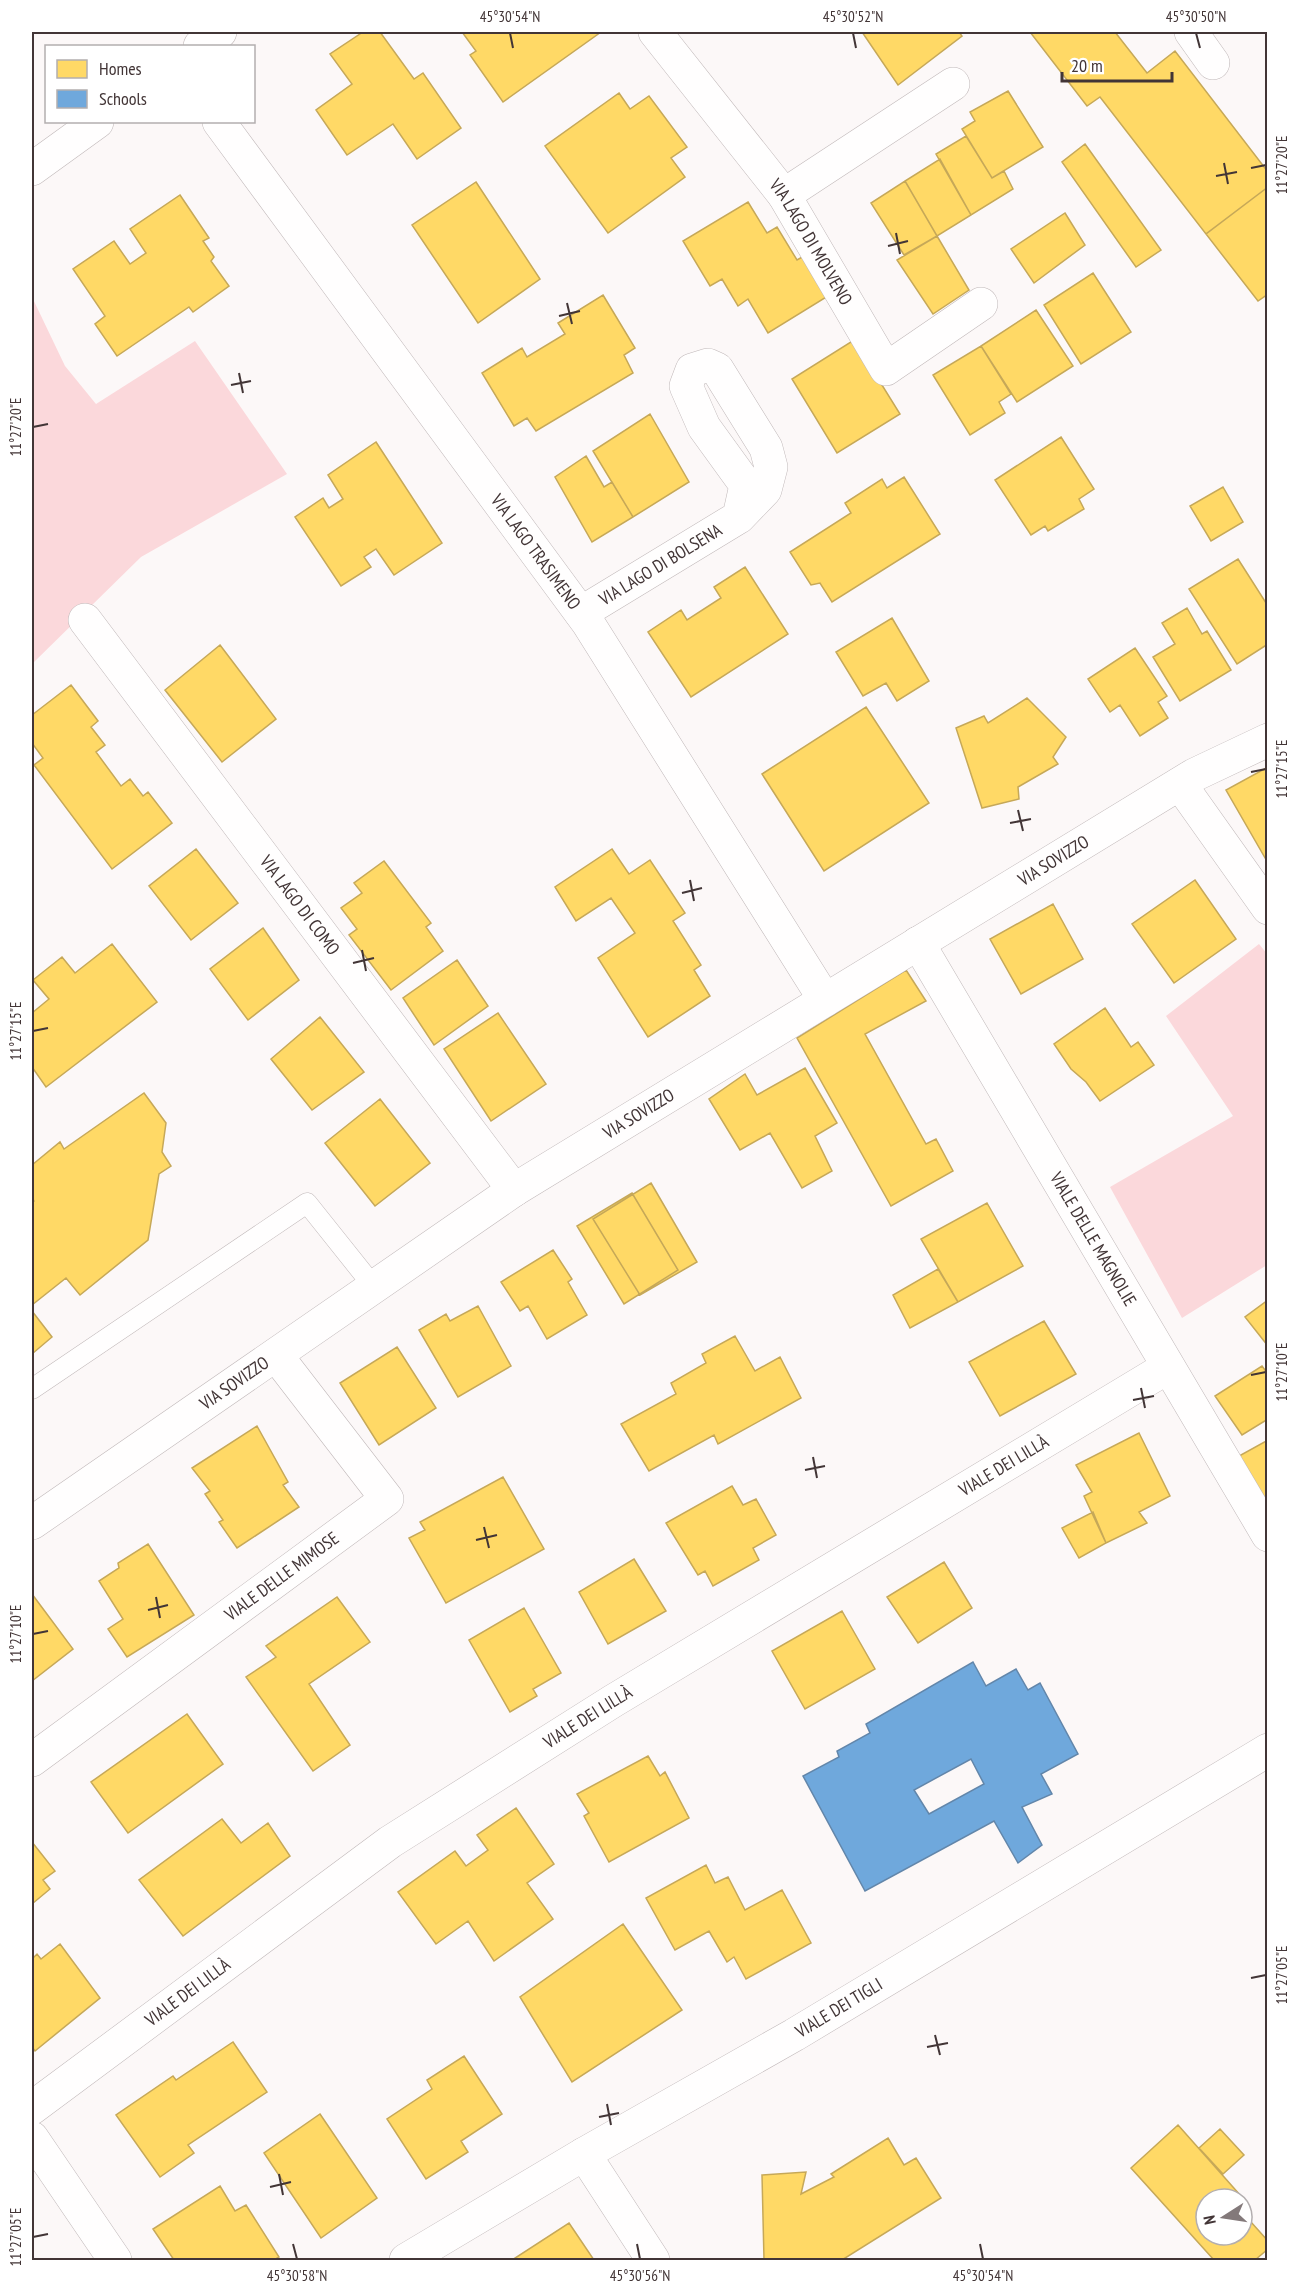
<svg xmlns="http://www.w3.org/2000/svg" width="1299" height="2292" font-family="'PT Sans Narrow',sans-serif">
	<rect width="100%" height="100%" fill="#fcf8f8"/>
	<path fill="#fbd8db" d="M32 297 65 366 96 404 195 341 287 474 141 557 32 664Z
		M1259 944 1268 955 1267 1265 1182 1318 1110 1187 1233 1116 1166 1016Z"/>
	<path fill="#ffd966" stroke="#c6a858" stroke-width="1.5" d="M363 32H380L414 79 423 73 461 128 417 159 393 124 347 155 316 110 352 84 330 54Z
		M462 32H601L503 102 470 55 476 51Z
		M862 32H959L962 36 898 85Z
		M1030 32H1115L1147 73 1175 51 1268 172V187L1206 234 1100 97 1087 106Z
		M1008 91 1043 147 992 178 962 129 975 121 970 112Z
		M619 93 630 109 649 96 687 147 671 158 685 177 608 233 545 146Z
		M966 136 992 178 1004 171 1013 189 971 215 936 154Z
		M1085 144 1161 250 1136 267 1062 162Z
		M940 159 971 215 937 236 905 181Z
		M905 181 937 236 904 255 871 203Z
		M476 182 540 279 478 323 412 225Z
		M1268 187V294L1258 301 1206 234Z
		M180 195 209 238 203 241 214 257 211 261 229 286 193 312 189 307 117 356 95 324 105 316 73 269 114 241 130 264 146 253 130 229Z
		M748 202 767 233 777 227 797 260 804 256 828 296 768 333 748 299 738 306 722 279 710 286 683 241Z
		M1065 213 1085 245 1034 283 1011 249Z
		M937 236 969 290 933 314 897 260Z
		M1093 273 1131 332 1081 364 1044 305Z
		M603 295 635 348 624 355 633 373 536 431 527 418 514 426 482 373 522 348 527 357 565 334 558 323Z
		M1036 310 1073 366 1017 402 981 346Z
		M854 340 900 414 837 453 792 379Z
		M981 346 1011 394 999 402 1005 413 970 435 933 375Z
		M650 414 689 482 633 517 593 451Z
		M1061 437 1094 489 1079 499 1084 509 1048 531 1045 526 1031 535 995 480Z
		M376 442 442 543 394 575 376 549 364 557 371 567 341 586 295 517 323 498 329 508 343 499 328 475Z
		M586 456 604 487 612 482 633 517 592 542 555 477Z
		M904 477 940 534 832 602 820 583 811 585 790 552 851 513 845 503 882 479 887 488Z
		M1223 487 1243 522 1211 541 1190 506Z
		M1238 559 1268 606V644L1237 664 1189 589Z
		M745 567 788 634 691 697 648 632 681 610 687 620 721 598 714 587Z
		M1187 608 1202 634 1207 631 1231 670 1180 701 1153 657 1175 644 1162 623Z
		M892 618 929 681 897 701 886 683 863 696 836 652Z
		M220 645 276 719 222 762 165 690Z
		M1135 648 1167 696 1158 702 1168 718 1140 736 1120 705 1110 712 1088 679Z
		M71 685 98 721 91 727 105 745 96 752 121 786 130 779 143 796 148 792 172 823 112 869 34 765 43 758 32 743V715Z
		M1027 698 1066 737 1053 757 1058 764 1018 787 1019 799 982 808 956 728 984 716 988 723Z
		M866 707 929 803 824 871 762 774Z
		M1268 767V863L1226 790Z
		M196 849 238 903 191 940 149 886Z
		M612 849 629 874 650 860 685 913 673 921 701 965 694 970 710 996 648 1037 598 958 635 933 611 898 576 921 555 887Z
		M384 861 431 923 426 927 443 951 391 990 349 935 357 929 341 908 362 893 354 883Z
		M1195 880 1236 939 1174 983 1132 924Z
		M1053 904 1083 959 1021 994 990 939Z
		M263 928 299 980 248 1020 210 969Z
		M112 944 157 1002 46 1087 32 1067V1013L49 999 33 980 62 957 75 973Z
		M457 960 488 1006 434 1045 403 998Z
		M906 970 926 1001 865 1034 926 1144 936 1139 953 1171 891 1206 797 1038Z
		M1105 1008 1131 1047 1138 1042 1154 1065 1100 1101 1086 1082 1071 1069 1054 1044Z
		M498 1013 546 1084 491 1121 444 1049Z
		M320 1017 364 1072 312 1110 271 1059Z
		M805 1068 837 1123 815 1136 832 1171 802 1188 770 1133 740 1150 709 1099 745 1074 757 1095Z
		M144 1093 166 1123 162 1152 171 1166 159 1174 148 1240 80 1295 66 1278 32 1305V1203L34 1201 32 1197V1165L60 1142 64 1149Z
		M380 1099 430 1163 375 1206 325 1143Z
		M651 1183 697 1262 640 1295 593 1219Z
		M632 1193 678 1270 624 1304 577 1226Z
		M987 1203 1023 1266 958 1302 921 1239Z
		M553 1250 572 1279 568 1282 587 1315 547 1339 528 1306 520 1311 501 1282Z
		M938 1269 958 1302 910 1328 893 1295Z
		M1268 1300V1346L1245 1317Z
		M478 1306 511 1366 458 1397 419 1330 446 1314 450 1321Z
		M32 1311 52 1337 32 1354Z
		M1044 1321 1076 1374 1000 1416 969 1362Z
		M735 1336 755 1371 780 1357 801 1398 718 1444 714 1435 649 1471 621 1424 676 1394 671 1383 706 1363 702 1354Z
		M397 1347 436 1408 379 1445 340 1383Z
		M1262 1366 1268 1374V1419L1242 1435 1215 1396Z
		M257 1426 288 1482 283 1485 299 1507 237 1548 219 1522 223 1520 205 1494 210 1491 192 1468Z
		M1139 1433 1170 1496 1139 1512 1147 1523 1106 1543 1084 1496 1092 1492 1076 1465Z
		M1268 1440V1521L1230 1461Z
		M503 1477 544 1549 446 1603 409 1538 425 1530 420 1522Z
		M732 1486 743 1505 756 1499 776 1535 753 1548 759 1560 713 1586 705 1571 698 1575 666 1523Z
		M1093 1512 1106 1543 1079 1558 1062 1528Z
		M148 1544 194 1615 127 1657 108 1629 123 1619 99 1581 119 1568 118 1563Z
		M634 1559 666 1611 608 1644 579 1592Z
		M944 1562 972 1608 918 1643 887 1597Z
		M32 1594 73 1649 32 1681Z
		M337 1597 370 1642 309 1684 350 1745 313 1771 246 1677 276 1657 266 1646Z
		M524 1608 561 1673 533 1689 537 1696 510 1712 469 1640Z
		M842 1611 875 1669 805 1709 772 1651Z
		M187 1714 223 1764 128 1833 91 1782Z
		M648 1756 660 1776 665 1772 689 1818 609 1862 584 1816 589 1813 577 1794Z
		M516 1808 554 1864 527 1883 553 1919 494 1961 468 1921 436 1944 398 1892 455 1851 466 1866 488 1850 477 1835Z
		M222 1819 241 1843 268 1823 290 1856 183 1936 139 1880Z
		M32 1842 55 1871 43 1880 50 1889 32 1904Z
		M706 1865 715 1883 728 1877 745 1910 782 1890 811 1943 746 1979 734 1957 727 1962 709 1931 675 1950 646 1898Z
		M623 1924 682 2010 572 2082 520 1997Z
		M60 1944 100 1998 35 2051 32 2047V1959L37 1954 41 1959Z
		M233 2042 267 2092 188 2145 194 2153 160 2177 116 2115 173 2076 176 2080Z
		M464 2056 502 2114 461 2141 468 2152 426 2179 387 2119 432 2089 427 2080Z
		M320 2114 377 2198 321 2238 264 2153Z
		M1178 2125 1248 2204 1242 2210V2199H1206V2235H1242V2212L1268 2241V2249L1255 2260H1214L1131 2168Z
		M1220 2129 1244 2155 1223 2174 1199 2148Z
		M888 2138 904 2165 916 2158 941 2198 842 2260H764L762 2175 806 2172 801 2194 834 2177 831 2174Z
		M220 2186 235 2211 246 2205 279 2257 274 2260H174L153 2229Z
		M569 2223 594 2260H512Z"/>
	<path fill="#6fa8dc" stroke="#6286aa" stroke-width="1.5" fill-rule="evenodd" d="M973 1662 986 1686 1016 1669 1028 1690 1040 1683 1078 1754 1041 1774 1052 1794 1022 1807 1042 1845 1018 1863 994 1821 865 1891 803 1776 839 1757 837 1751 870 1733 866 1724ZM971 1759 984 1784 929 1814 914 1790Z"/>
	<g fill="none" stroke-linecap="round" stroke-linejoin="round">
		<g stroke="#c0b8b9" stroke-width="21">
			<path id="lane" d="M32 1389 307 1203 374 1287"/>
		</g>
		<g stroke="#c0b8b9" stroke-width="34">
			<g id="street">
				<path id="s1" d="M655 32 784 195 886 369 981 304"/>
				<path d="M1191 32 1213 63"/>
				<path d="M200 46 220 32"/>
				<path id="s2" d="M219 122 588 623 825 1000"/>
				<path d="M32 169 97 122"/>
				<path d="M784 195 953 84"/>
				<path id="s3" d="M581 613 739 517 765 490 771 467 766 448 717 369 708 365 692 370 686 386 704 427 746 485 739 517"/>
				<path id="s4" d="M85 620 514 1190"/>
				<path d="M1180 784 1268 908"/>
				<path id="s5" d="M918 943 1268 1535"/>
				<path id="s6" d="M32 1760 387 1499 276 1355"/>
				<path id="s7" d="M32 2108 390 1842 613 1701 1168 1367"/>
				<path d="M32 2138 115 2260"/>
				<path d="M584 2154 653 2260"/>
				<path id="s8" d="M406 2260 584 2154 794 2035 1268 1750"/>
			</g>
		</g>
		<g stroke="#c0b8b9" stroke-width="34">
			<g id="secondary">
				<path id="s9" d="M32 1523 514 1190 1194 775 1268 740"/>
			</g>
		</g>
		<use href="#lane" stroke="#fffefe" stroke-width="20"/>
		<use href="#street" stroke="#fffefe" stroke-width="33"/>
		<use href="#secondary" stroke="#fffefe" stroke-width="33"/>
	</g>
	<path fill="none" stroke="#423536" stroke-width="2" d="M510 33 513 48M853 33 856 48M1196 33 1200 48M1224 163 1228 184M1251 168 1266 165M1216 176 1237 172M896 233 900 254M888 246 908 241M567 303 572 324M559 316 580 311M239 373 243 393M231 385 251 381M33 427 48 424M1251 772 1266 769M1018 810 1023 831M1010 823 1031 819M690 880 694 901M682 893 702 888M362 950 366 971M353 963 374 958M33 1031 48 1028M1251 1375 1266 1372M1141 1388 1145 1408M1133 1400 1154 1396M813 1457 817 1478M805 1470 825 1466M484 1527 489 1548M476 1540 497 1535M156 1597 160 1618M148 1610 168 1605M33 1634 48 1631M1251 1978 1266 1975M935 2035 940 2055M927 2047 948 2043M607 2104 611 2125M599 2117 619 2113M279 2174 283 2195M270 2187 291 2182M33 2237 48 2234M293 2244 297 2259M637 2244 640 2259M980 2244 983 2259"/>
	<g text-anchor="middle" stroke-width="6" stroke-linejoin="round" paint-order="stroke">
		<g font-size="18" fill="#423536" stroke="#fff">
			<text dy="6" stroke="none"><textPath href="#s1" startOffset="262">VIA LAGO DI MOLVENO</textPath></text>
			<text dy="6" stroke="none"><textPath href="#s2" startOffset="534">VIA LAGO TRASIMENO</textPath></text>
			<text dy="6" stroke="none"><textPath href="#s3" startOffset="93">VIA LAGO DI BOLSENA</textPath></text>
			<text dy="6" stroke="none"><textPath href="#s9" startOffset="1218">VIA SOVIZZO</textPath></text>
			<text dy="6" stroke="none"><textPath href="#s4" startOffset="357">VIA LAGO DI COMO</textPath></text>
			<text dy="6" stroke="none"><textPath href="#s9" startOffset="732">VIA SOVIZZO</textPath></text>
			<text dy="6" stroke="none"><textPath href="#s5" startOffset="344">VIALE DELLE MAGNOLIE</textPath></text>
			<text dy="6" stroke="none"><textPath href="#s9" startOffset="246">VIA SOVIZZO</textPath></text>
			<text dy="6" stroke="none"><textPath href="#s7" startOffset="1166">VIALE DEI LILLÀ</textPath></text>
			<text dy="6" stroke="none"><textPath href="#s6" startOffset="310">VIALE DELLE MIMOSE</textPath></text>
			<text dy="6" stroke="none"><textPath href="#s7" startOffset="680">VIALE DEI LILLÀ</textPath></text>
			<text dy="6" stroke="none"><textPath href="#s7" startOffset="194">VIALE DEI LILLÀ</textPath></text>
			<text dy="6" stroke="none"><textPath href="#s8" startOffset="501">VIALE DEI TIGLI</textPath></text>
		</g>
	</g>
	<rect width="1299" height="2292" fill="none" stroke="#ffffff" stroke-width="66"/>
	<rect x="45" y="45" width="210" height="78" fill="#ffffff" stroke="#b3aeaf" stroke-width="1.5"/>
	<rect x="57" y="60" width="30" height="18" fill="#ffd966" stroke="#b3aeaf" stroke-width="1.5"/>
	<text x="99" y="75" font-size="18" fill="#423536">Homes</text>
	<rect x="57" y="90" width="30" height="18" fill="#6fa8dc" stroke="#b3aeaf" stroke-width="1.5"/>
	<text x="99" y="105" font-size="18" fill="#423536">Schools</text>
	<g transform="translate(1224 2217) rotate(258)"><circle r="28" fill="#ffffff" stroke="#b3aeaf" stroke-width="1.5"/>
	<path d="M0-4.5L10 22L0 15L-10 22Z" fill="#83797a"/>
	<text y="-9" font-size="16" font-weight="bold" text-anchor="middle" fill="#423536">N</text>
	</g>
	<path d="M1062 72v9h110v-9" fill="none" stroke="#423536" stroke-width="3"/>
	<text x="1071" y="72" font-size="18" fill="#423536" stroke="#ffffff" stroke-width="4.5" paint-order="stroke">20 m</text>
	<rect x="33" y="33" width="1233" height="2226" fill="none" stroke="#423536" stroke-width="2"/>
	<g font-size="15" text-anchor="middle" fill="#423536">
		<text x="510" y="22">45°30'54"N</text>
		<text x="853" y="22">45°30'52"N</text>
		<text x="1196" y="22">45°30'50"N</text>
		<text transform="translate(1282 165) rotate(-90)" y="5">11°27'20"E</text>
		<text transform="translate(16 427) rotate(-90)" y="5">11°27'20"E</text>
		<text transform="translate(1282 769) rotate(-90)" y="5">11°27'15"E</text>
		<text transform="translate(16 1031) rotate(-90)" y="5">11°27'15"E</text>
		<text transform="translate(1282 1372) rotate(-90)" y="5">11°27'10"E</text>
		<text transform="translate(16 1634) rotate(-90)" y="5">11°27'10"E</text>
		<text transform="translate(1282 1975) rotate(-90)" y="5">11°27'05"E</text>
		<text transform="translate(16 2237) rotate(-90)" y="5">11°27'05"E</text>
		<text x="297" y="2281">45°30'58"N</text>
		<text x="640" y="2281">45°30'56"N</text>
		<text x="983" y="2281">45°30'54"N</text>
	</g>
</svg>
